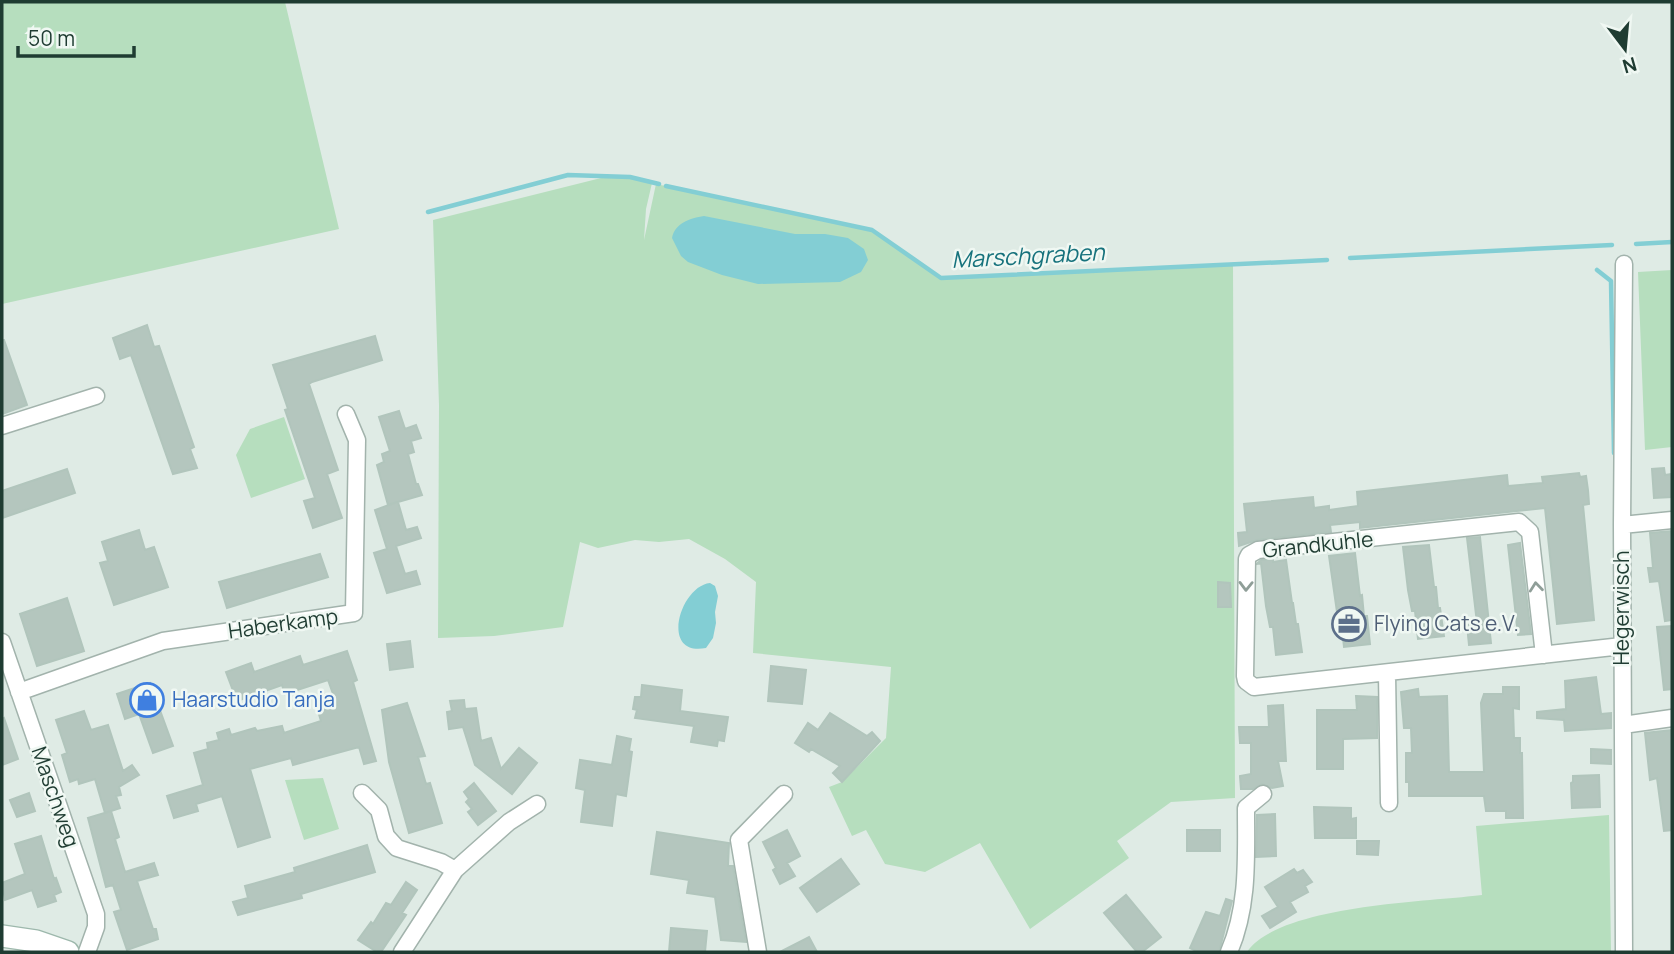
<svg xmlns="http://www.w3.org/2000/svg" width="1674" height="954" font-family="Manrope,sans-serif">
	<rect width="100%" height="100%" fill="#dfebe5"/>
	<path fill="#b6debe" d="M2 2H285L339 229 2 304Z
		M630 177 652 183 646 209 644 240 656 184 872 230 942 278 1233 264 1235 798 1171 802 1117 841 1129 858 1030 929 980 843 925 872 885 864 866 830 852 836 829 787 842 782 886 738 891 667 753 653 756 582 725 559 689 539 659 542 635 540 598 548 580 542 563 627 494 636 438 638 439 405 433 220 601 178Z
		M1672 270V447L1645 450 1638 272Z
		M284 417 305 479 251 498 236 455 250 429Z
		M323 778 339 829 304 840 285 780Z
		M1609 815 1611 952H1247C1279 905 1427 902 1482 895L1476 826Z"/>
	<path fill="#83ced4" d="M704 216 795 234H825L848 238 864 249 868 260 861 272 840 282 758 284 722 275 688 262 681 256 672 238C675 223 690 218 704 216Z
		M710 583 715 586 718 596 715 612 716 623 713 638 706 648C659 657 680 586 710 583Z"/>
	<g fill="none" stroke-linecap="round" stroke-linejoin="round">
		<path stroke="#83ced4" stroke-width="4.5" d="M666 186 872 230 941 278 1327 260
			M428 212 568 175 630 177 659 184
			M1636 244 1672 242
			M1350 258 1612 245
			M1597 270 1611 281 1614 453"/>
	</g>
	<path fill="#b4c6be" stroke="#b1c5bc" stroke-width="2" d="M147 325 154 347 159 346 194 447 190 449 197 468 173 474 131 355 120 359 113 338Z
		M375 336 382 360 312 382 309 384 338 470 327 474 342 518 313 528 304 501 315 498 285 410 288 409 273 365Z
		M2 340H4L27 405 2 414Z
		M399 411 405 429 416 425 421 438 411 441 414 452 408 454 416 484H418L422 495 398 502 406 530 417 527 421 538 396 546 405 574 416 571 420 584 387 593 374 553 387 549 375 510 397 502 388 505 377 465 384 462 382 454 390 451 379 417Z
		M1664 468 1665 475 1672 474V497L1654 498 1652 469Z
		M67 469 75 493 2 518V491Z
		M1579 473 1580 477 1586 476 1588 490 1589 504 1583 505 1594 620 1557 624 1545 508 1360 528V522L1330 525 1331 532 1257 540 1239 546 1238 533 1247 532 1244 504 1313 497 1314 508 1329 506V510L1358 506 1357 492 1507 475 1508 486 1543 483 1542 477Z
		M139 530 145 550 154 547 168 587 114 605 100 563 108 561 102 542Z
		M1672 531V620L1665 621 1659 581 1650 582 1648 568H1653L1650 533Z
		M1480 537 1491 643 1469 645 1467 625 1477 623 1467 538Z
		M1520 543 1531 634 1518 635 1508 545Z
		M1429 545 1434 587H1436L1438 608H1440L1444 636 1418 639 1415 611H1412L1408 590 1403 547Z
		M1355 553 1360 596 1362 595 1364 616H1367L1370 644 1344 647 1341 619H1338L1329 556Z
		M320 554 328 577 227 608 219 582Z
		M1273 559V562L1286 560 1292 603H1293L1296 624H1298L1302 652 1276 655 1273 627H1270L1266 606 1261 563 1257 564 1261 560Z
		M1218 582 1230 583 1231 607H1218Z
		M67 598 84 651 37 666 20 614Z
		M1672 626V689L1664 690 1657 627Z
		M410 641 413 667 390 670 387 644Z
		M347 651 357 680 353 682 376 761 364 764 359 747 293 765 291 758 250 769 270 837 238 847 222 796 196 804 198 811 174 818 167 796 203 785 194 753 208 749 207 743 219 740 217 733 229 729 231 735 255 728 257 731 282 726 284 733 321 721 318 711 337 705 328 680 285 694 282 685 237 701 226 672 251 663 254 672 300 656 303 665Z
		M771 666 806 670 802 704 768 701Z
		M1596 677 1601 714 1611 713V728L1565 731 1564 720 1537 718V712L1566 709 1565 681Z
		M150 683 173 746 153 753 139 714 125 719 117 694Z
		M642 685 682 690 680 711 728 717 724 741 718 740 717 746 691 742 694 726 635 718 637 710 633 709 635 697H641Z
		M1503 687H1519V709L1513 708 1514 738H1520V753H1522L1523 818H1506V811H1486L1484 796H1409V782H1406V753H1412L1411 728H1404L1401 692 1418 689 1419 697 1447 696 1449 772H1484L1481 703 1484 694H1503Z
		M1356 696 1377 697V738L1343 739V769H1317V710H1357Z
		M464 700 465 709 476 708 481 741 491 738 501 769 519 748 537 763 512 794 475 765 463 727 449 729 447 712 452 711 450 701Z
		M407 703 425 756 418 757 426 784 430 783 442 823 409 833 389 762 382 710Z
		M1283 705 1286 761H1278L1283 786 1272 788 1262 784 1253 789H1241L1240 776 1251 774V743H1240L1239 727H1269L1268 706Z
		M84 711 91 730 108 725 123 771 132 765 139 775 119 787 121 795 116 796 120 808 105 813 95 779 79 784 78 779 70 782 62 755 67 753 56 720Z
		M830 713 867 736 872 732 880 741 842 782 833 773 840 766 811 749 809 752 795 743 808 723 818 730Z
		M4 718 18 759 2 765V719Z
		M1672 730V830L1664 831 1657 778 1650 780 1645 733Z
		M617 736 631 739 629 751 632 752 626 796 616 794 612 826 581 822 585 790 576 788 580 760 612 765Z
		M1591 749 1611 750V764L1591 763Z
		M1599 775 1600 807 1572 808 1571 783 1573 782V776Z
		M474 783 496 811 478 825 468 812 472 809 466 802 469 799 464 792Z
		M29 793 35 811 17 817 10 800Z
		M1314 807 1351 808V819L1356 818V838H1315Z
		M111 811 119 837 115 839 125 872 154 863 158 875 137 881 153 929H156L158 939 127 950 114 912 121 910 113 885 106 887 88 818Z
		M1275 814 1276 856 1256 857 1257 815Z
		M787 830 800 856 787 863 795 876 780 884 773 870 776 868 763 842Z
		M1187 830H1220V851H1187Z
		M657 832 729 843 728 866H733L746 942 721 940 715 897 687 893 689 880 651 874Z
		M41 836 54 879 56 878 61 892 54 895 56 901 38 907 32 890 5 900 2 883 25 874 15 844Z
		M1357 841H1379L1378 855 1357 854Z
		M367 845 375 872 301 894 302 898 238 915 233 902 248 898 245 886 295 872 294 868Z
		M841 859 859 884 817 912 800 888Z
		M1294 869 1297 873 1303 870 1312 882 1305 886 1308 892 1290 902 1296 912 1270 928 1262 916 1278 907 1265 887Z
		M406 882 417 890 402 913 406 915 381 952H377L358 940 371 922 373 924 386 903 391 905Z
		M1126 895 1161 937 1142 952H1137L1104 913Z
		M1226 899 1232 901 1219 952H1198L1190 948 1206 912 1220 916Z
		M671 928 707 931 705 952H669Z
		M809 937 817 952H780Z"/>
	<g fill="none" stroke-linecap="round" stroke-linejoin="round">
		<g stroke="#a2b3ac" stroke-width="19">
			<path id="street" d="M2 426 96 396
				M1622 525 1672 520
				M2 642 96 914V927L87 952
				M1544 655 1530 532 1519 522 1258 550 1249 555 1247 559 1245 676 1246 681 1254 687 1622 646
				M1387 673 1389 803
				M19 692 163 641 354 613 357 440 346 414
				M1623 725 1672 718
				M362 793 379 810 386 836 397 848 441 862 455 870
				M402 952 455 870 509 822 537 804
				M758 952 739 840 784 794
				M1229 952C1249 906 1246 857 1246 808L1263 794
				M1624 952 1622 525 1624 264"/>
		</g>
		<g stroke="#9db8ac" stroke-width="24">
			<path id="secondary" d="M2 936 36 941 68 952"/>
		</g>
		<use href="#street" stroke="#fff" stroke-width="16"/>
		<use href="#secondary" stroke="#fff" stroke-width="21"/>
	</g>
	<defs><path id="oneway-chevron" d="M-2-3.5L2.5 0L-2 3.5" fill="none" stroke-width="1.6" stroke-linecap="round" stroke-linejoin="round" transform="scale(1.75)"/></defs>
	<g stroke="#8f9e98">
		<use href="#oneway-chevron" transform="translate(1246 586) rotate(91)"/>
		<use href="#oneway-chevron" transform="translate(1536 587) rotate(-96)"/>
	</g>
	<defs>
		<g id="office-ring" transform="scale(1.75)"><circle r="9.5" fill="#f0f8f3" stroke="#5c6f8a" stroke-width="1.5"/><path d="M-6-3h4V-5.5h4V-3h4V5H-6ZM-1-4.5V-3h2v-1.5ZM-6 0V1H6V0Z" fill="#5c6f8a"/></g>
		<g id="shop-ring" transform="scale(1.75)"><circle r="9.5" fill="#f0f8f3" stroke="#3f7fe0" stroke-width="1.5"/><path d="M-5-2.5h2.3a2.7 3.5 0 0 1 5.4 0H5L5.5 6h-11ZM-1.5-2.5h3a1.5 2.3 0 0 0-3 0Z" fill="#3f7fe0"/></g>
	</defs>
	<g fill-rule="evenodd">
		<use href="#office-ring" x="1349" y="624"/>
		<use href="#shop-ring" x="147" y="700"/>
	</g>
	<g text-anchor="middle" stroke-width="5" stroke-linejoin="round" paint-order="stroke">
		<g font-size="21" fill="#1f3c32" stroke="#f0f8f3">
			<text transform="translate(1318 545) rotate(-6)" y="7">Grandkuhle</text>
			<text transform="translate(1622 608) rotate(-90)" y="7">Hegerwisch</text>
			<text transform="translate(283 624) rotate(-8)" y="7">Haberkamp</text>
			<text transform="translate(55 797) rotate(71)" y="7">Maschweg</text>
		</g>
		<g font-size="21" fill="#4e5e75" stroke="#f0f8f3" text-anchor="start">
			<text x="1374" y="631">Flying Cats e.V.</text>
		</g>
		<g font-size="21" fill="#366cbe" stroke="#f0f8f3" text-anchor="start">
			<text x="172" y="707">Haarstudio Tanja</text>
		</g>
		<g font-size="23" font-style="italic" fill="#16727c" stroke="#f0f8f3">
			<text transform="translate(1028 256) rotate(-3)" y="8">Marschgraben</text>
		</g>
	</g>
	<rect width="1674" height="954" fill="none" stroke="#1f3c32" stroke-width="7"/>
	<g transform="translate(1625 49) rotate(164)" stroke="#f0f8f3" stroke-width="5" paint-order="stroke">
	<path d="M0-5L12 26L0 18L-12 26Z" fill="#1f3c32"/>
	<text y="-10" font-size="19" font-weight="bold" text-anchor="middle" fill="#1f3c32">N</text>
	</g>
	<path d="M18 46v10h116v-10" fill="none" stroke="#1f3c32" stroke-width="3.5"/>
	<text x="28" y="46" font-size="21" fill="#1f3c32" stroke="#f0f8f3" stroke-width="5" paint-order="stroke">50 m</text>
</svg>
